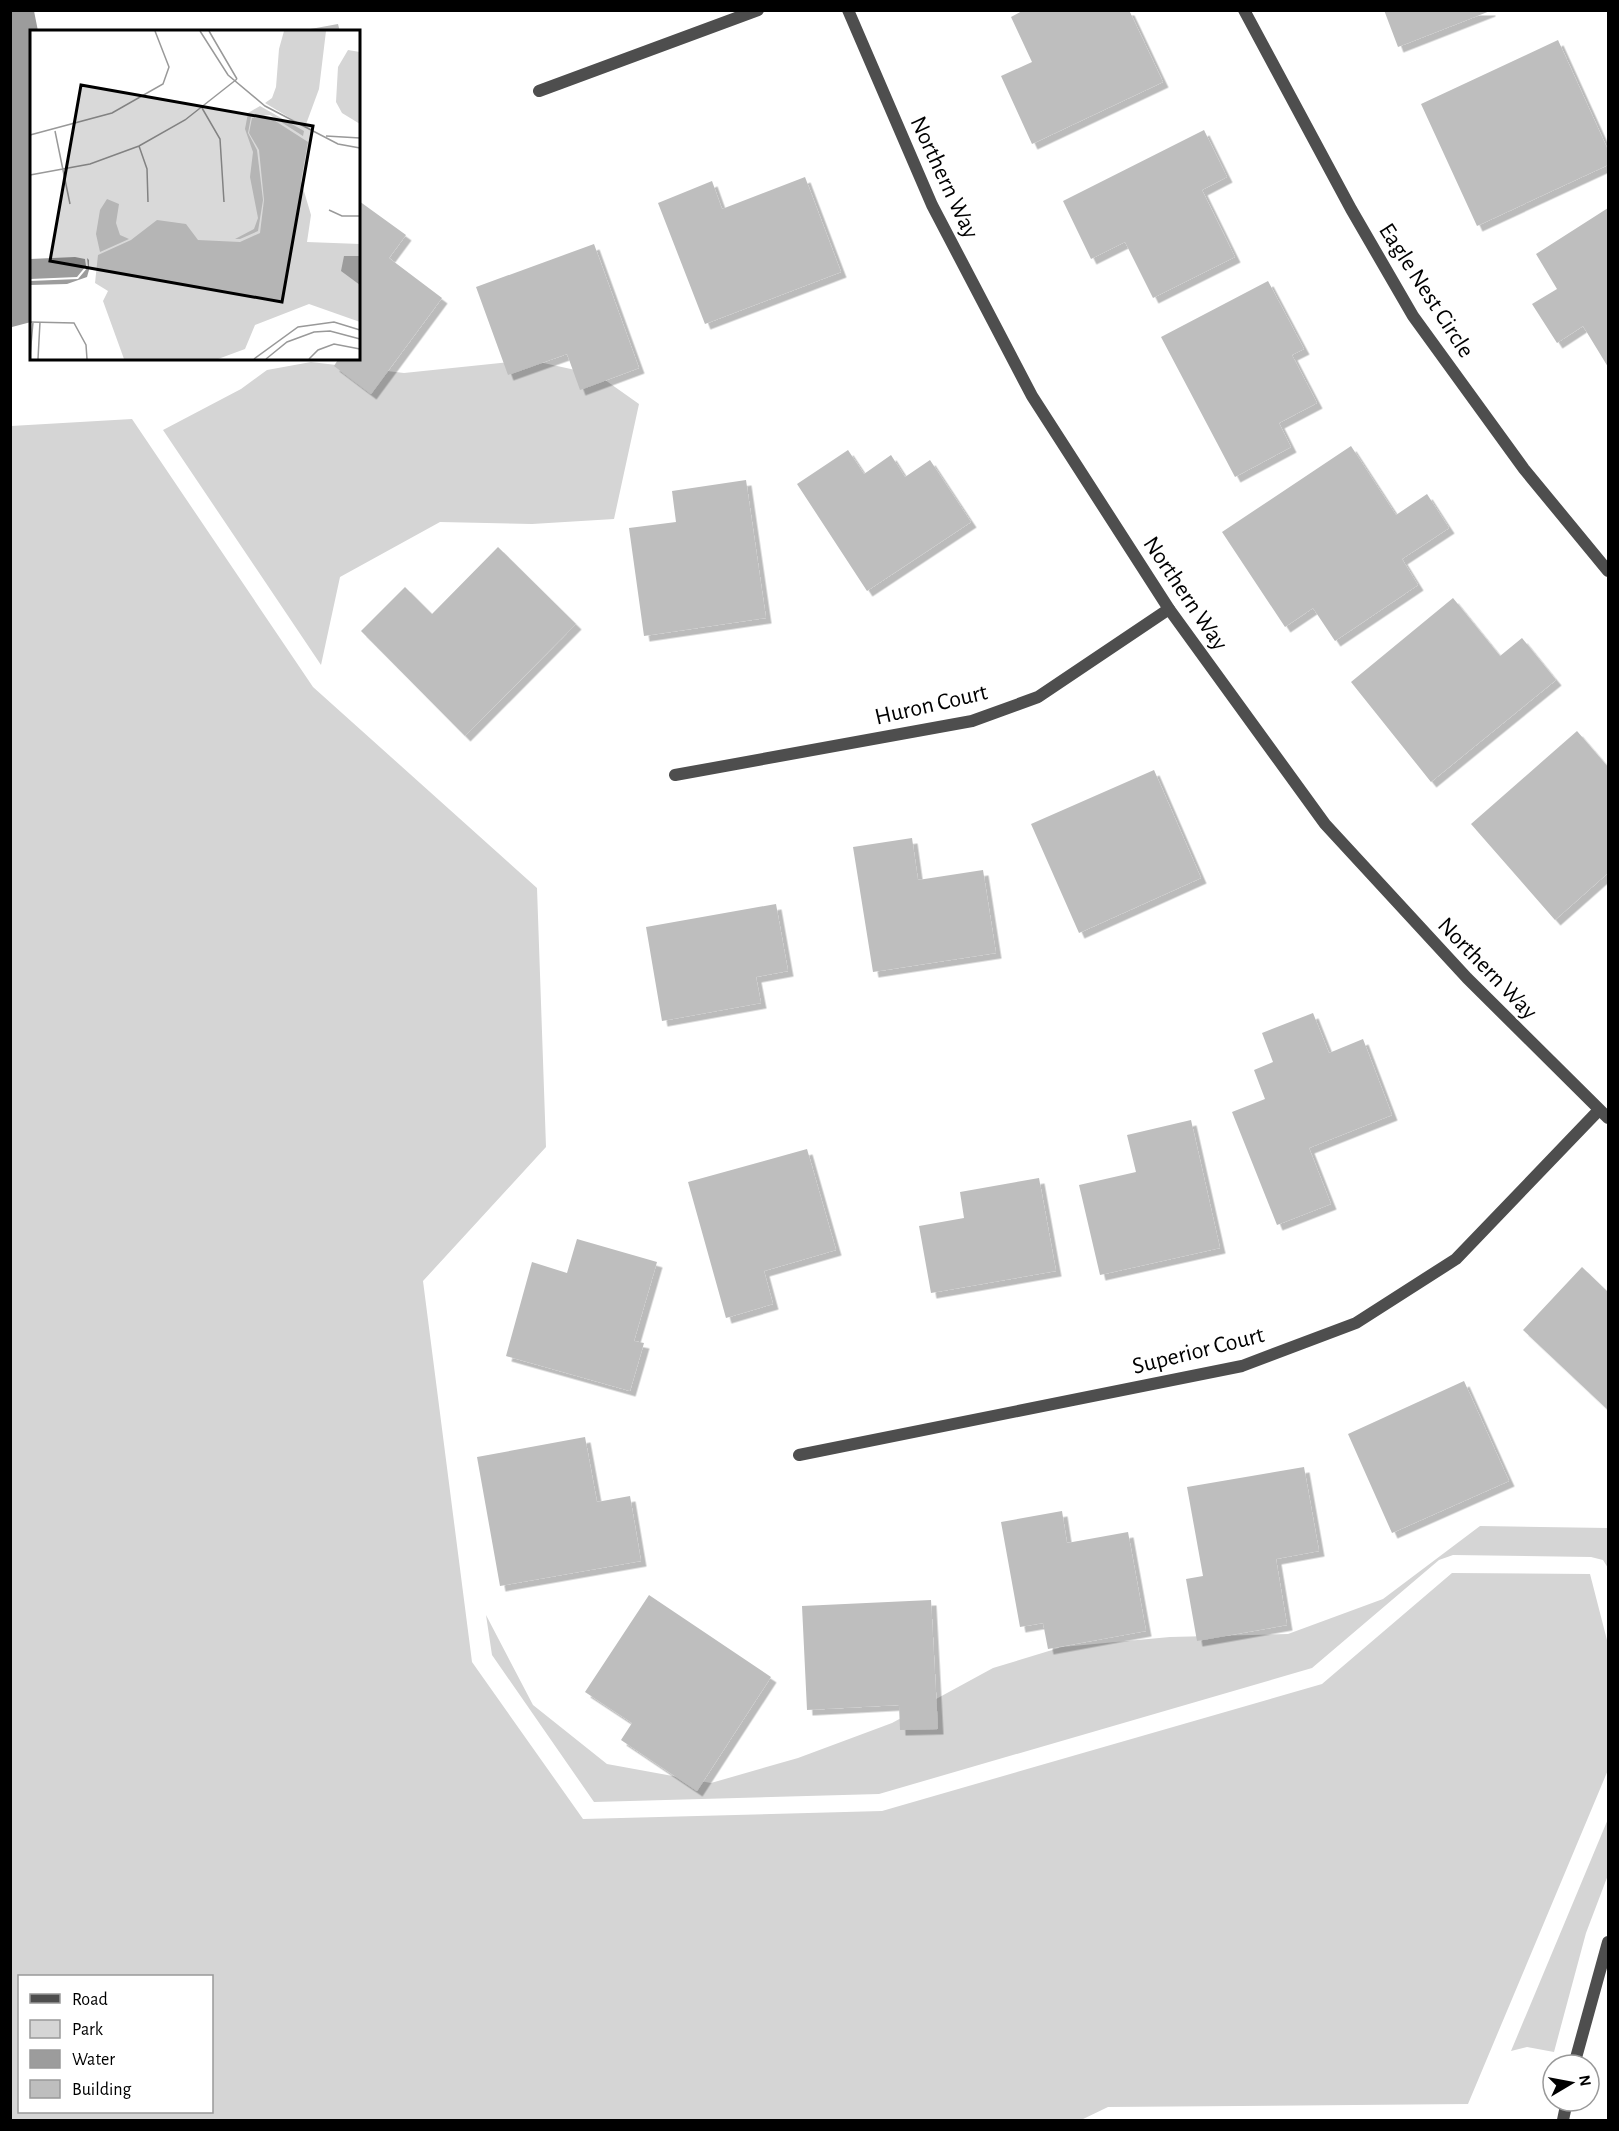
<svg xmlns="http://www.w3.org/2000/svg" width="1619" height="2131" font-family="'Alegreya Sans',sans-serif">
	<defs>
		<filter id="shadow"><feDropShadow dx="5.5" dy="5.5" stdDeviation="0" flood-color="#0004"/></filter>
	</defs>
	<rect width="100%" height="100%" fill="#fff"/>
	<path fill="#d5d5d5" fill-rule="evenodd" d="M530 360 598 375 639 404 614 519 532 524 440 522 340 577 321 665 163 430 241 389 267 370 311 362 404 373Z
		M132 419 313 687 537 888 546 1147 423 1281 472 1662 583 1819 882 1811 1322 1684 1452 1573 1590 1574 1608 1644V1770L1468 2104 1108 2107 1081 2120H11V426ZM20 1976H212V2112H20Z
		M1480 1526 1608 1528V1568L1603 1560 1591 1557 1453 1555 1439 1560 1312 1668 879 1794 594 1802 492 1655 486 1615 533 1705 607 1764 711 1783 798 1758 892 1723 993 1668 1062 1647 1170 1637 1288 1634 1383 1599Z
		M1608 1819V1875L1586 1933 1554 2052 1527 2047 1511 2051Z"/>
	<path fill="#9c9c9c" d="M10 11H34L38 31 32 32 31 322 12 327Z"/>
	<path fill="#bebebe" filter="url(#shadow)" d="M1024 10H1129L1163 82 1032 144 1001 76 1032 62 1011 17Z
		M1384 10H1490V11L1398 47Z
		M338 24 340 32H305V30Z
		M1558 40 1608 150V165L1477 226 1421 104Z
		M1204 130 1227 177 1202 190 1235 257 1153 298 1125 242 1091 259 1063 201Z
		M805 177 841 272 705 324 658 203 712 181 722 209Z
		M359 201 406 235 389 258 442 298 371 394 334 366 339 358H358Z
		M1608 208V367L1583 326 1557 343 1532 304 1557 289 1536 254Z
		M594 244 639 368 580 390 567 354 508 375 476 287Z
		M1268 281 1304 349 1292 355 1317 403 1279 423 1291 447 1235 477 1161 337Z
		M1351 446 1396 515 1427 494 1449 528 1402 559 1418 585 1335 641 1313 608 1285 627 1222 532Z
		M848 450 864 474 891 455 905 477 930 460 971 522 867 591 797 484Z
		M746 480 766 618 644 636 629 528 676 522 672 491Z
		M498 547 576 624 465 736 361 631 405 587 432 614Z
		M1453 598 1500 656 1522 638 1556 680 1431 782 1351 682Z
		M1577 731 1608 767V873L1555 920 1471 824Z
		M1154 770 1201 878 1079 933 1031 824Z
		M912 838 918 880 983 870 996 953 873 972 853 847Z
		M776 904 788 971 756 977 761 1003 662 1021 646 927Z
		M1313 1013 1329 1053 1363 1039 1392 1115 1309 1148 1331 1204 1277 1225 1232 1112 1265 1099 1254 1070 1273 1062 1262 1033Z
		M1191 1120 1220 1248 1100 1275 1079 1185 1136 1172 1127 1135Z
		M807 1149 836 1250 764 1271 773 1304 726 1318 688 1182Z
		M1039 1178 1056 1271 931 1293 919 1226 964 1218 960 1192Z
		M577 1239 657 1262 634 1341 644 1343 630 1391 506 1356 532 1262 567 1273Z
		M1582 1267 1608 1292V1410L1523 1330Z
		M1464 1381 1509 1481 1392 1533 1348 1434Z
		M585 1437 597 1502 630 1496 641 1561 500 1586 477 1457Z
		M1304 1467 1319 1551 1276 1559 1287 1625 1197 1641 1186 1579 1203 1576 1187 1487Z
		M1062 1511 1067 1543 1128 1532 1146 1631 1048 1649 1043 1623 1020 1627 1001 1522Z
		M649 1595 771 1677 697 1791 621 1740 632 1723 585 1692Z
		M931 1600 938 1729 900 1730 899 1705 807 1710 802 1606Z"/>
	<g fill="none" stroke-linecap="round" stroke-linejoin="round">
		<path stroke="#4e4e4e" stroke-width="12" d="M1244 10 1351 209 1413 316 1524 469 1608 571
			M539 91 758 10
			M675 775 972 721 1038 697 1169 609
			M799 1455 1242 1366 1356 1323 1456 1259 1599 1110"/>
		<path stroke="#4e4e4e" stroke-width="12" d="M848 10 932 205 1032 396 1169 609 1325 824 1467 978 1608 1118
			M1574 2065 1608 1942
			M1563 2120 1567 2101"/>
	</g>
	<g text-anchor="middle" stroke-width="4.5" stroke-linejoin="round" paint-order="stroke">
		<g font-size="24" fill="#000" stroke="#fff">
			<text transform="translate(945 177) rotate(65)" y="8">Northern Way</text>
			<text transform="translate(1427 290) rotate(57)" y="8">Eagle Nest Circle</text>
			<text transform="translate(1186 593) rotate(56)" y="8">Northern Way</text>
			<text transform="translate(931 704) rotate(-13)" y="8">Huron Court</text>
			<text transform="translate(1488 968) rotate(46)" y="8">Northern Way</text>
			<text transform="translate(1198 1350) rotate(-14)" y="8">Superior Court</text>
		</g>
	</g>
	<g transform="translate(30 30)">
		<rect width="330" height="330" fill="#fff"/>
		<path d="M254 1H296L289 59 275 97 235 73 242 68 246 57 249 19ZM318 20 330 22V94L312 83 306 72 308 37ZM230 76 274 101 273 106 240 85 221 87 218 103 227 120 233 170 228 201 210 209H205L224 199 228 188 220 147 223 122 215 99 218 83ZM239 87 278 112 271 151 281 185 277 212 330 214V292L279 274 225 295 215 319 188 329H94L73 271 78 261 65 253 68 225 101 210 127 190 156 194 168 210 210 212 230 203 234 170 229 120 219 103 222 88ZM77 169 89 174 86 193 90 205 99 209 70 222 66 204 70 180Z" fill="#d5d5d5"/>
		<path d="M314 226H330V255L311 241ZM45 227 55 229 56 236 47 247 0 249V229ZM57 228 59 230V240L57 247 37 254 0 255V251L48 249 58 237Z" fill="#9c9c9c"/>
		<path fill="none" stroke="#999" stroke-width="1.5" d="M170 1 198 45 235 76 308 114 330 118M179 1 207 49M172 78 190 109 194 172M25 101 40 174M0 105 82 83 133 54 139 37 125 1M296 106 330 108M109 116 117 139 118 172M0 145 60 134 109 116 155 90 207 49M299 180 312 186H330M0 292 44 293 56 315 57 329M0 326 3 292M8 329 10 292M224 329 268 297 304 292 330 300M236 329 257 312 284 302 300 301 330 309M279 329 288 320 304 314 330 319"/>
		<path fill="#000" fill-opacity="0.15" stroke="#000" stroke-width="3" d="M51 55 283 96 252 272 20 231Z"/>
		<rect width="330" height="330" fill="none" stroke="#000" stroke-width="3"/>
	</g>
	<rect width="1619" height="2131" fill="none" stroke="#000000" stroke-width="24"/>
	<rect x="18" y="1975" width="195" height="138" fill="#ffffff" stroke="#999999" stroke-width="1.5"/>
	<rect x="30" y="1994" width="30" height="9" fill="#4e4e4e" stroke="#999999" stroke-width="1.5"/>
	<text x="72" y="2005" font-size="18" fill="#000000">Road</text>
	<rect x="30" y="2020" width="30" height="18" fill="#d5d5d5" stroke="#999999" stroke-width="1.5"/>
	<text x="72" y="2035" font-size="18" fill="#000000">Park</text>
	<rect x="30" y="2050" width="30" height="18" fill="#9c9c9c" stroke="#999999" stroke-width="1.5"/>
	<text x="72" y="2065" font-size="18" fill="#000000">Water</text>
	<rect x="30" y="2080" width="30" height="18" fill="#bebebe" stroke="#999999" stroke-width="1.5"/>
	<text x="72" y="2095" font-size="18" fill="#000000">Building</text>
	<g transform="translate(1571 2083) rotate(80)"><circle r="28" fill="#ffffff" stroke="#999999" stroke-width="1.5"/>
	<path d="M0-4.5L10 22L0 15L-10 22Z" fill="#000000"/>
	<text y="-9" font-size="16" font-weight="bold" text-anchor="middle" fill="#000000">N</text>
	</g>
</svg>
